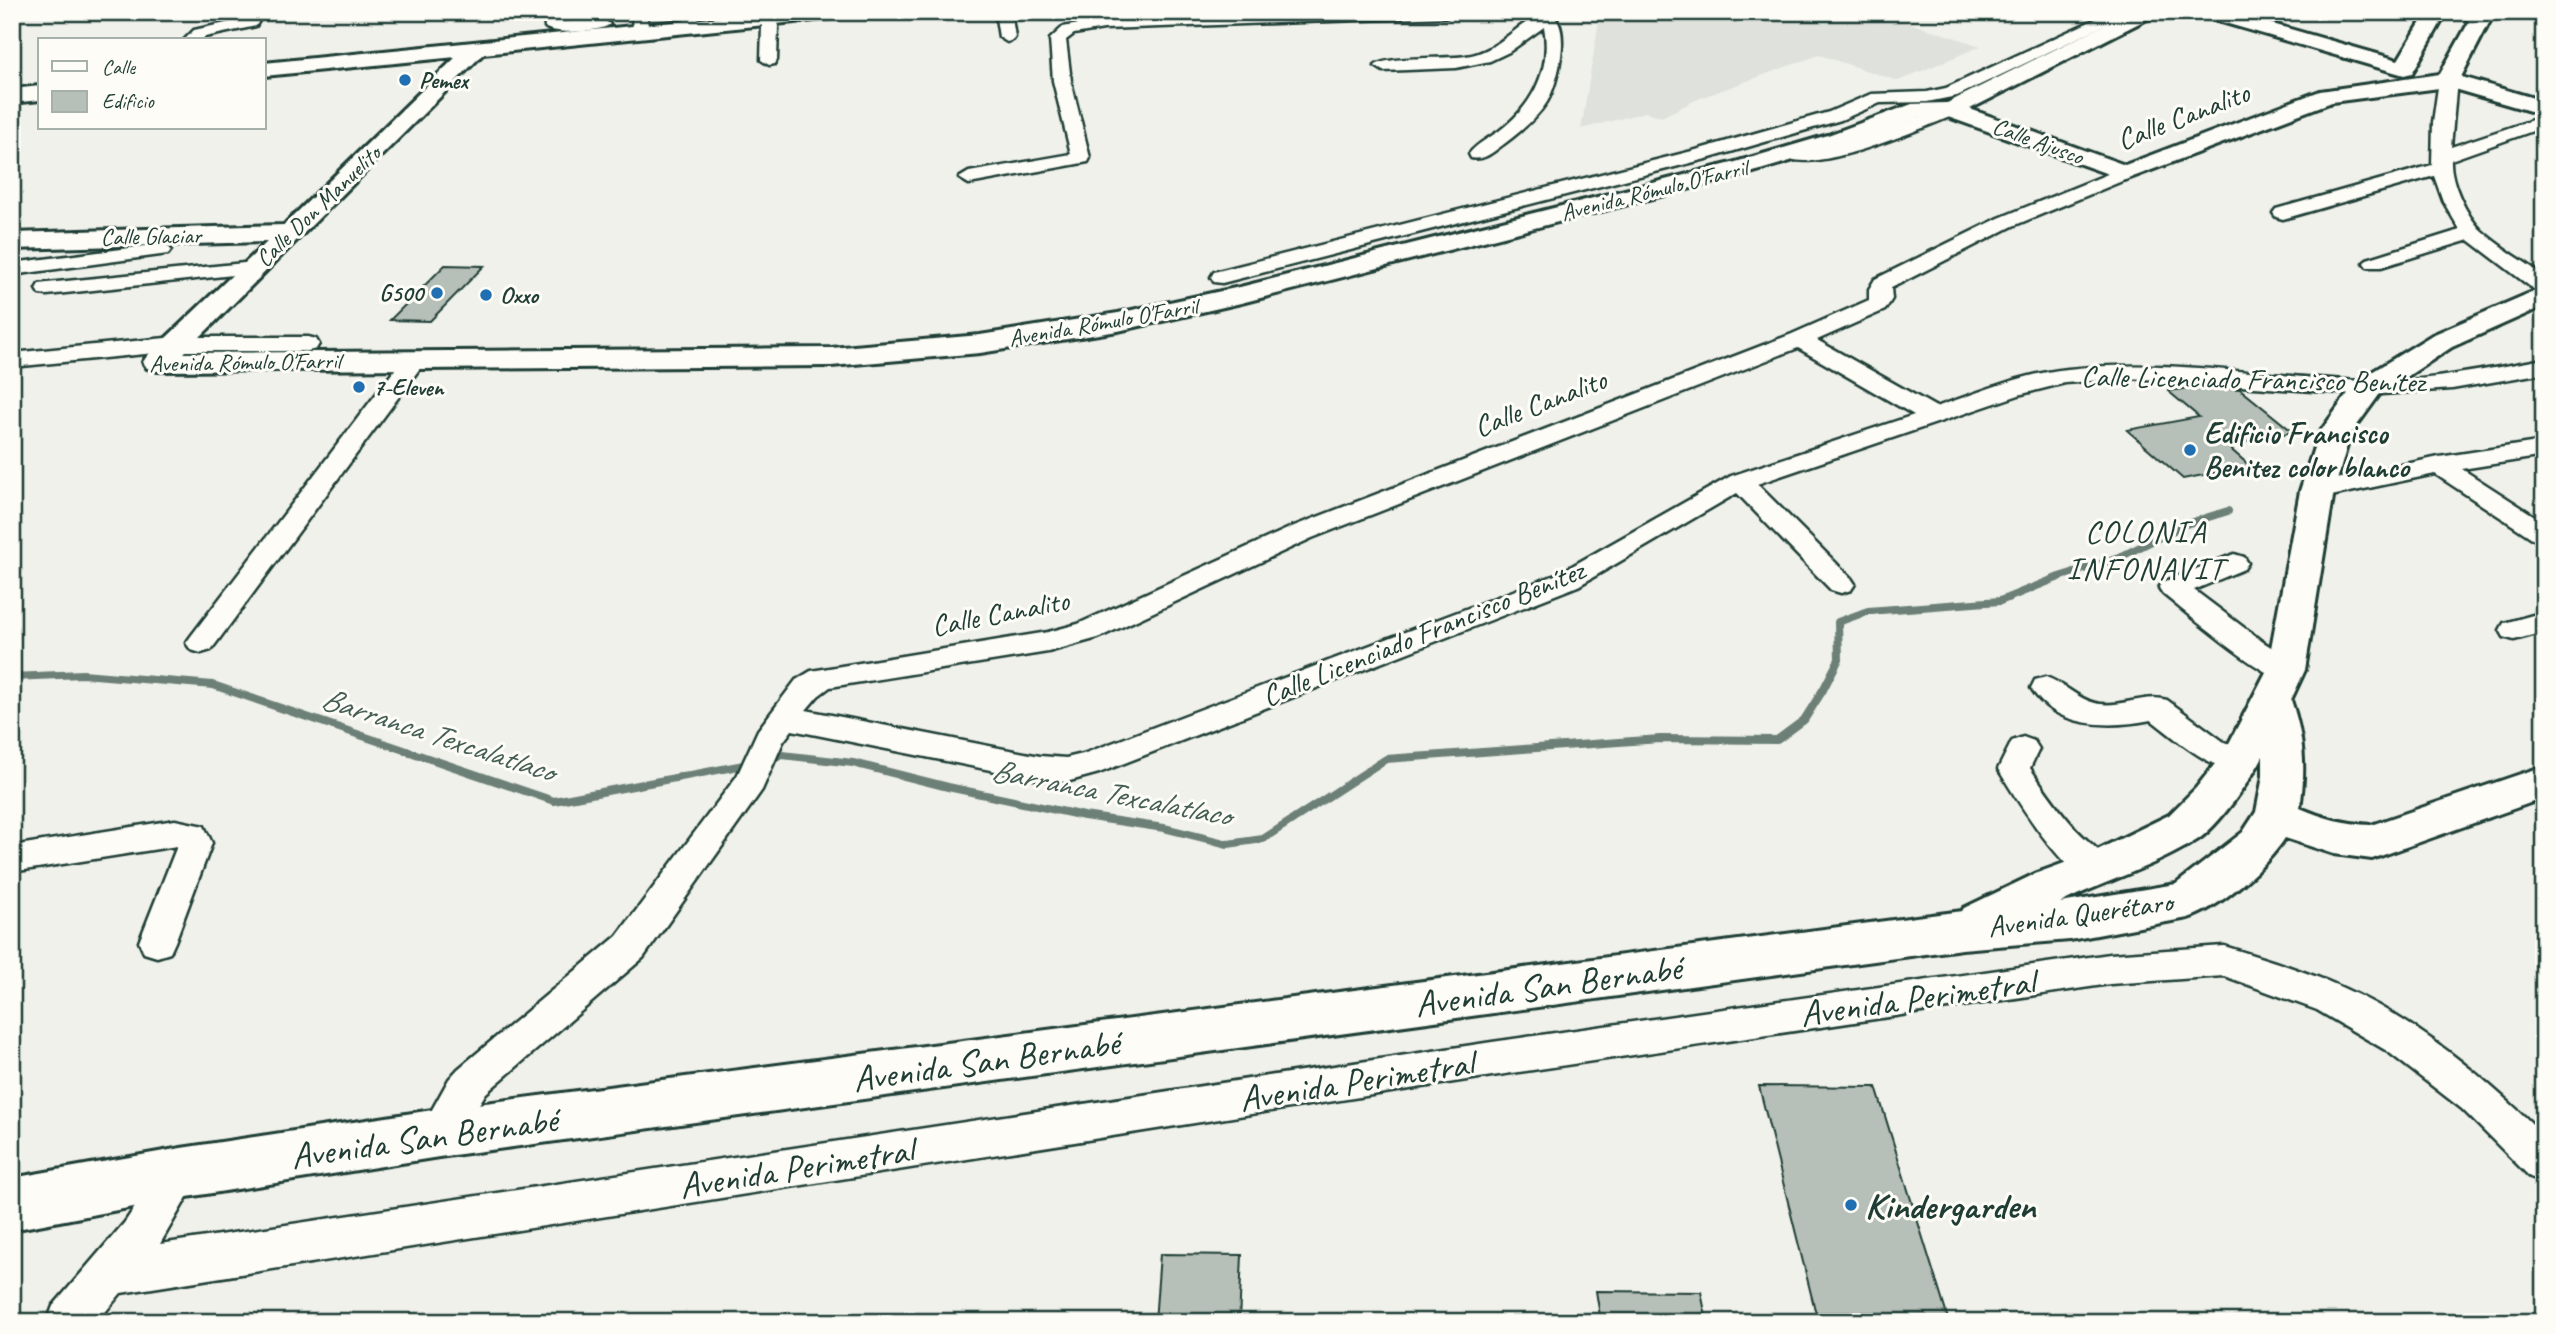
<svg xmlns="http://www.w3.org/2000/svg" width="2556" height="1334" font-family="Caveat,sans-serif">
	<rect width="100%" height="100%" fill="#f0f1eb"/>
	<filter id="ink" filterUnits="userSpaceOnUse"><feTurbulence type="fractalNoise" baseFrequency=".0143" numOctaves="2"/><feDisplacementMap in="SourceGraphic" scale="14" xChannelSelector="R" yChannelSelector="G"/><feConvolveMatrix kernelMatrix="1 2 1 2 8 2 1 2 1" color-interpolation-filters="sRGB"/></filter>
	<g filter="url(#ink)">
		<path fill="#dfe2dc" d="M1661 12H1901L1894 18 1981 46 1898 81 1819 55 1698 99 1662 117 1646 112 1581 129 1600 14Z"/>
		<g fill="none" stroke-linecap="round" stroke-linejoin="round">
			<path stroke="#6c8077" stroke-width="8" d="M12 677 83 674 213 685 554 801 749 764
				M768 759 782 755 853 763 948 787 1084 816 1164 828 1228 844 1263 839 1386 759 1660 739 1777 740 1804 720 1823 690 1839 659 1838 622 1868 611 2000 601 2059 577 2116 559 2186 524 2228 511"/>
		</g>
		<path fill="#b6bfb8" stroke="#1f3d34" stroke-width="2" d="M445 265 484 266 430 321 390 320Z
			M2208 386 2240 389 2293 432 2227 446 2250 466 2183 479 2127 430 2199 417 2168 391Z
			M1759 1086 1876 1087 1949 1322H1818Z
			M1160 1254 1242 1255 1239 1322H1155Z
			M1596 1291 1701 1292 1707 1322H1601Z"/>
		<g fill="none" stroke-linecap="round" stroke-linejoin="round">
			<g stroke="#1f3d34" stroke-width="5">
				<path id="street" d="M248 12H264L256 26 205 37 201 40H184L194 30 244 19Z
					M543 12H559L560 22 602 19 610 24C602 32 553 35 545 27Z
					M631 12H647L648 31 646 34H634Z
					M683 12H699L697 30H685Z
					M757 12H773L778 26 777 60 775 64 769 65 761 60 762 26Z
					M995 12H1011L1015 37 1013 40 1007 42 999 37Z
					M1306 12H1455L1447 17 1104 29 1074 34 1066 40 1071 81 1090 158 1088 162 969 184 959 178 969 172 1071 154 1053 81 1050 39 1063 27 1104 19Z
					M2111 12H2132L1957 96 1927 102 1880 103 1841 120 1710 158 1222 283 1214 282 1211 277 1214 272 1696 150 1829 112 1871 94 1927 92 1946 88Z
					M2510 12H2544V19L2518 17Z
					M1547 13C1575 20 1557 86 1547 102 1536 119 1520 132 1504 144 1494 151 1485 161 1471 158L1469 154C1476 144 1489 138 1499 131 1532 106 1552 70 1544 27L1509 52 1490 61 1456 68 1383 71 1375 66C1384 56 1447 59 1466 56 1501 51 1518 20 1547 13Z
					M2448 75 2457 80 2451 147 2544 116V127L2451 160C2450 181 2466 215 2481 230 2499 247 2524 261 2544 276V292L2536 291 2469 240 2381 267H2367L2364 263 2367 259 2460 230 2443 201 2434 176 2283 219 2276 217 2273 213 2276 209 2432 165 2433 122 2439 80Z
					M1951 105 1960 110 1957 114C1930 125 1804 180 1783 154L1792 148 1849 142Z
					M2125 167 2135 173 2132 177 2013 226 1891 288 1892 299 1885 310 1817 340 1936 407C1978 393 2024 373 2068 369 2167 358 2266 377 2365 381 2424 383 2485 369 2544 359V373L2452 389 2368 395 2129 378 2065 383 2022 394 1757 484 1851 578 1855 584 1851 590 1841 593 1831 590 1737 493 1578 586 1099 773 1066 782 1040 780 792 730 783 742 762 790 643 958 486 1093 453 1146 439 1152 425 1146 419 1133 449 1079 458 1069 617 936 737 776 758 730 796 680 811 671 1048 632 1078 624 1294 526 1792 334 1869 300V289L1875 279 1999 218ZM1798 348 1914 415 1731 476 1558 574 1083 754 1066 758 1040 756 806 710 818 696 830 687 1048 652 1098 638 1312 538Z
					M161 244 168 246 171 250 168 254 12 275V263Z
					M254 262 261 264 265 268 261 272 47 295 39 294 36 289 39 284 47 283Z
					M176 337H308L316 339 319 344 316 349 308 351H176L12 367V353Z
					M414 353 422 355 426 360 211 650 201 653 191 650 186 643 191 636 406 355Z
					M2544 441V456L2462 469 2544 522V542L2535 540 2435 474 2317 499 2308 497 2304 491 2308 485 2317 483 2439 457Z
					M2234 554 2244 557 2248 563 2244 569 2194 590 2263 642 2297 663 2301 670 2297 677C2293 678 2290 680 2286 680 2265 680 2184 611 2163 594L2159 588 2163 582Z
					M2544 612V632L2514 640 2504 637 2500 630 2504 623Z
					M2046 677C2064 683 2077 699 2095 703 2119 709 2144 693 2167 700L2224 742 2252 752 2257 760 2252 768C2218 779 2177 739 2151 720 2111 728 2055 729 2031 688L2035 680Z
					M2023 737 2034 741 2039 749 2030 768C2044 789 2058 809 2075 828 2087 842 2105 853 2113 869L2108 879C2102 881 2098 883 2092 881 2063 874 2019 803 2003 777L1998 769 2012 741Z
					M175 820 204 826 212 843 175 942 170 953 157 957 144 953 139 942 177 846 12 872V846Z
					M2224 946C2263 958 2303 970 2341 987 2418 1021 2484 1077 2544 1135V1182L2530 1177 2462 1109 2387 1051 2317 1010 2224 976 2110 984 1492 1076 121 1293 97 1322H47L53 1306 125 1222 167 1159 181 1154 195 1159 201 1173 160 1244 1492 1042 2110 954Z"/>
			</g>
			<g stroke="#1f3d34" stroke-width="6">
				<path id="secondary" d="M772 12H844L834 18 483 54 184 353 831 348 980 335 1118 313 1240 287 1732 163 1828 135 1912 104 1947 103 2130 12H2156L2153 16 1970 109 2125 165 2320 91 2440 74 2469 22 2460 12H2482L2490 21 2461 77 2544 101V115L2447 87 2332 102 2125 180 1948 117 1922 116 1844 145 1750 173 1241 303 1118 331 980 353 831 366 158 371 147 368 143 362 147 356 267 242 12 249V233L284 225 456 57 264 76V63Z
					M2198 12H2231L2398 60 2427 12H2447L2415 68 2412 73 2404 75 2201 16Z
					M40 86V100L12 103V89Z
					M2544 287V306L2452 347 2379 395 2350 435 2334 491 2305 670 2291 700C2304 737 2306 769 2300 808 2323 818 2345 824 2371 825L2544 766V798L2372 859 2334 854 2285 838C2267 866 2220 908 2188 918L2070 940 1962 949 439 1157 181 1198 12 1230V1178L181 1148 439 1109 1962 911 1964 908 2037 873 2089 854 2169 815 2196 788 2225 751 2267 670 2300 491 2318 435 2323 428 2357 381 2432 335ZM2263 756V776L2256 812 2243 832 2176 884 2060 903C2105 881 2154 867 2197 840 2218 827 2252 778 2263 756Z"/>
			</g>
			<use href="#street" fill="#fdfcf7" fill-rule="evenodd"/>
			<use href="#secondary" fill="#fdfcf7" fill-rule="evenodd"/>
		</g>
	</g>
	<g fill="#1f6fb2" stroke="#fdfcf7" stroke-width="2.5">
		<circle cx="405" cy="80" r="7"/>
		<circle cx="437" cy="293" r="7"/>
		<circle cx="486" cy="295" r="7"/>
		<circle cx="359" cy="387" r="7"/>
		<circle cx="2190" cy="450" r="7"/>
		<circle cx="1851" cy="1205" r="7"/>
	</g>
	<g text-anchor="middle" stroke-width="6" stroke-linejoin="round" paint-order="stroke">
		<g font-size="24" font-weight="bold" fill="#1f3d34" stroke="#fdfcf7" text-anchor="start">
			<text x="419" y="88">Pemex</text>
			<text x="423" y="301" text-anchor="end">G500</text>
			<text x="500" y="303">Oxxo</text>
			<text x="373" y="395">7-Eleven</text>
		</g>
		<g font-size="24" fill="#1f3d34" stroke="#fdfcf7">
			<text transform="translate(2038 141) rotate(20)" y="8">Calle Ajusco</text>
			<text transform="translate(1654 190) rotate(-14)" y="8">Avenida Rómulo O'Farril</text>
			<text transform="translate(318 206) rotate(-44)" y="8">Calle Don Manuelito</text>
			<text transform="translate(151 236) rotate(-1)" y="8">Calle Glaciar</text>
			<text transform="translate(1103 322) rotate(-10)" y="8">Avenida Rómulo O'Farril</text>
			<text transform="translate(245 362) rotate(-1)" y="8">Avenida Rómulo O'Farril</text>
		</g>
		<g font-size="30" fill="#1f3d34" stroke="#fdfcf7">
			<text transform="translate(2183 116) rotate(-21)" y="10">Calle Canalito</text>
			<text transform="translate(2253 379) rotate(1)" y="10">Calle Licenciado Francisco Benítez</text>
			<text transform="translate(1540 403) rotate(-21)" y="10">Calle Canalito</text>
			<text transform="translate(1000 613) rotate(-11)" y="10">Calle Canalito</text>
			<text transform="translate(1423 633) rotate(-22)" y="10">Calle Licenciado Francisco Benítez</text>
			<text transform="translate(2080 914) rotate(-8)" y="10">Avenida Querétaro</text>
		</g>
		<g font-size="30" font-weight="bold" fill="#1f3d34" stroke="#fdfcf7" text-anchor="start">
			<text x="2204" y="443">Edificio Francisco<tspan x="2204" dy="34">Benitez color blanco</tspan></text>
		</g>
		<g font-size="32" letter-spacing="2" fill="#1f3d34" stroke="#fdfcf7">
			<text x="2146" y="542">COLONIA<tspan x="2146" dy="37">INFONAVIT</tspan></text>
		</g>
		<g font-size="32" font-style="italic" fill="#455e56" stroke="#fdfcf7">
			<text transform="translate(438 734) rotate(18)" y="11">Barranca Texcalatlaco</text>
			<text transform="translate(1111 792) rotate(11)" y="11">Barranca Texcalatlaco</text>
		</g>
		<g font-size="37" fill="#1f3d34" stroke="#fdfcf7">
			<text transform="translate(1548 985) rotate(-8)" y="13">Avenida San Bernabé</text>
			<text transform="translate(1917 997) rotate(-8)" y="13">Avenida Perimetral</text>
			<text transform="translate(986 1060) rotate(-8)" y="13">Avenida San Bernabé</text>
			<text transform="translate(1356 1080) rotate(-9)" y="13">Avenida Perimetral</text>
			<text transform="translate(424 1137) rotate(-8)" y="13">Avenida San Bernabé</text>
			<text transform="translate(796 1167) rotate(-9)" y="13">Avenida Perimetral</text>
		</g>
		<g font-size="37" font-weight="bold" fill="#1f3d34" stroke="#fdfcf7" text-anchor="start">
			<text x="1865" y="1218">Kindergarden</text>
		</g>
	</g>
	<rect width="2556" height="1334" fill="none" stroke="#fdfcf7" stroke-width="42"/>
	<rect x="21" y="21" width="2514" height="1292" fill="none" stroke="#1f3d34" stroke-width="2.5" filter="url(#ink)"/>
	<rect x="38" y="38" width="228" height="91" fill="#fdfcf7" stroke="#a4b0a9" stroke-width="2"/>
	<rect x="52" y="61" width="35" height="10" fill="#fdfcf7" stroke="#a4b0a9" stroke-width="2"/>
	<text x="102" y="74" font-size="21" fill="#1f3d34">Calle</text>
	<rect x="52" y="91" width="35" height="21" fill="#b6bfb8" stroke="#a4b0a9" stroke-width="2"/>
	<text x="102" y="108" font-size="21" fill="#1f3d34">Edificio</text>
</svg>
